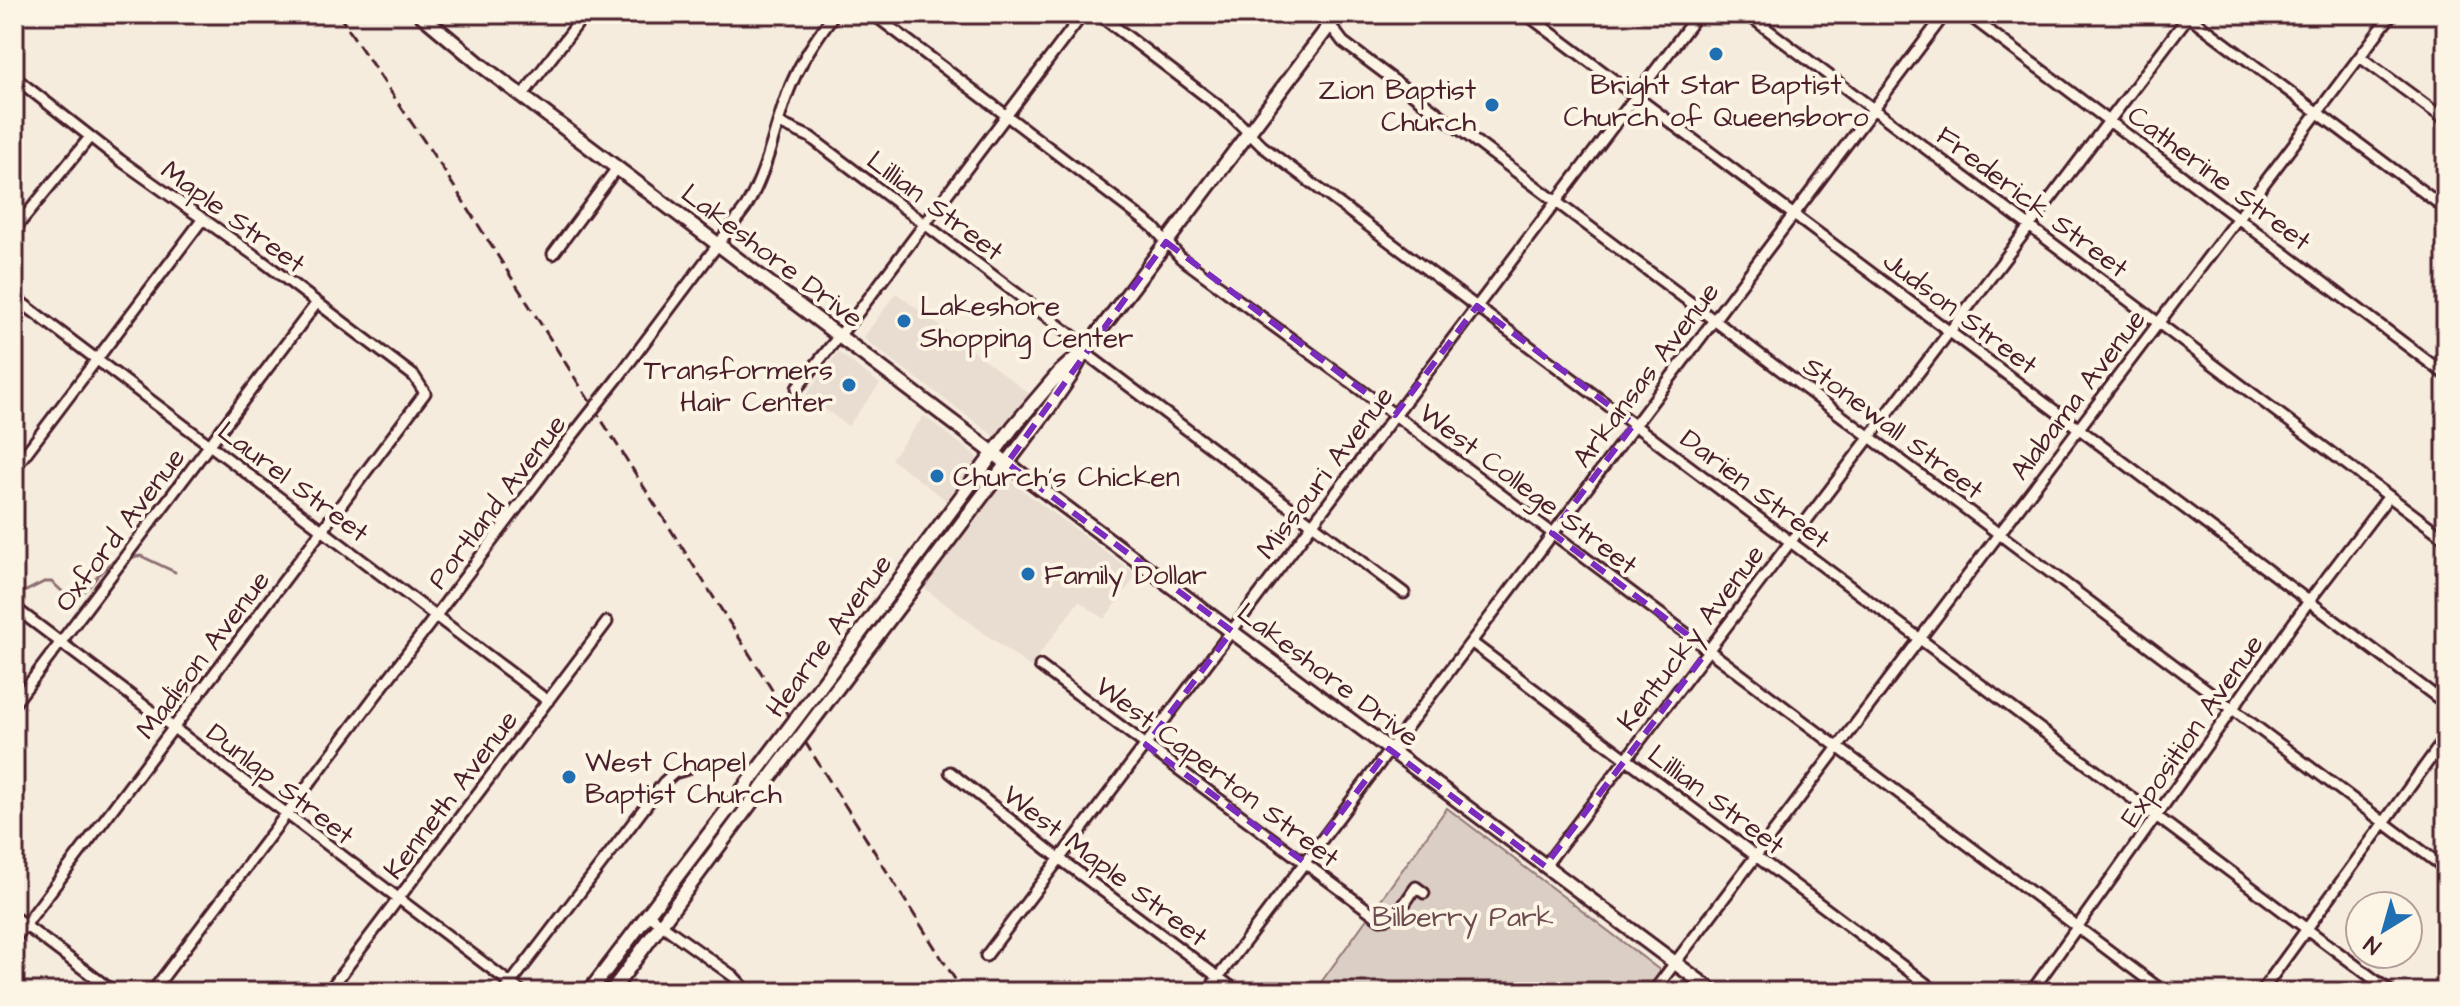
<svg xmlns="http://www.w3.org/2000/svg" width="2460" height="1006" font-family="'Architects Daughter',sans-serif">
	<rect width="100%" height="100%" fill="#f5ecde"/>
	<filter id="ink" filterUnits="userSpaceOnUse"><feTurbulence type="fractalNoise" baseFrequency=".0125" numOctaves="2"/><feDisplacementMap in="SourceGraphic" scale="16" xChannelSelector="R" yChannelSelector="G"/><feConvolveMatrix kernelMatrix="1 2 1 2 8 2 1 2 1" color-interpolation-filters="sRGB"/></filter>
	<g filter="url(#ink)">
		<path fill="#e8ddd0" d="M896 293 1030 394 999 435 994 436 863 338Z
			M838 352 880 384 848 426 806 395Z
			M924 416 975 455 977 460 946 500 891 459Z
			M1006 478 1137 575 1104 619 1079 601 1030 667 924 588Z"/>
		<path fill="#dbcec4" stroke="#927678" stroke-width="2" d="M1447 808 1666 975 1653 992H1314Z"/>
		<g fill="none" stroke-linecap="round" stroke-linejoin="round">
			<path stroke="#8c6e70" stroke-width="3" d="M134 557 141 556 175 572
				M14 597 44 582H52L65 594 75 598C92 589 97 570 117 559"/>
			<g stroke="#4a1f2b" stroke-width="15">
				<path id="minor" d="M873 14 1153 227 1181 258 1395 415 2164 992
					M1098 14 1233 117 1262 146 2391 992
					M1322 14 1343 42 2446 869
					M1526 14 2446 704
					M1747 14 2446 539
					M1967 14 2446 375
					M2186 14 2446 209
					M2360 57 2446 120
					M14 77 120 160 261 260 414 376 425 393 14 940
					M522 96 585 14
					M779 123 810 137 1074 337 1084 352 1404 593
					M14 230 90 137
					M553 254 617 168
					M14 297 548 701
					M617 379 746 207C767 172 773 133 787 95 798 65 815 40 834 14
					M797 388 856 315 1083 14
					M14 469 202 220
					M14 607 522 992
					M1471 642 1937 992
					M1040 666 1380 919C1398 920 1406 900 1416 887L1424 893
					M14 704 316 304
					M950 772 1060 859 1238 992
					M1545 866 2190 14
					M648 915 733 976 748 992
					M14 917 114 992
					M986 956 1698 14
					M152 992 554 459
					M328 992 607 622
					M504 992 664 782 674 773 687 769
					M1207 992 1945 14
					M1653 992 2392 14
					M2031 992 2309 601 2389 496
					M2261 992 2446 737"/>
			</g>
			<g stroke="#4a1f2b" stroke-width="18">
				<path id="major" d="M420 14 481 65 1024 476 1714 992
					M814 695 1013 427 1059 373 1080 354
					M823 707 1048 409 1070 377 1084 352 1338 14
					M589 992 750 780
					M611 992 759 792"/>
			</g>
			<use href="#minor" stroke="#fcf5e5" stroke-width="9"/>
			<use href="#major" stroke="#fcf5e5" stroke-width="12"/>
			<path stroke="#4a1f2b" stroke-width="3" stroke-dasharray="12 6" stroke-linecap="butt" d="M338 14 441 166 963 992"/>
			<g stroke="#4a1f2b" stroke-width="15" stroke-linecap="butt">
				<path id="minor-bridge" d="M554 459 617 379"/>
			</g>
			<g stroke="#4a1f2b" stroke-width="18" stroke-linecap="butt">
				<path id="major-bridge" d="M750 780 814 695
					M759 792 823 707"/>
			</g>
			<use href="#minor-bridge" stroke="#fcf5e5" stroke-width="9"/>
			<use href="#major-bridge" stroke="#fcf5e5" stroke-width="12"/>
		</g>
	</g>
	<path fill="none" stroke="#7b2cbf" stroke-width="6" stroke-dasharray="16 10" stroke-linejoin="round" d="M1166 242 1395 415 1477 306 1634 424 1552 533 1708 650 1545 866 1389 749 1304 862 1146 745 1232 631 1007 463Z"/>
	<g fill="#1f6fb2" stroke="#fcf5e5" stroke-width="3">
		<circle cx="1716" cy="54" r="8"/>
		<circle cx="1492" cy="105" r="8"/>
		<circle cx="904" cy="321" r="8"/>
		<circle cx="849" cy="385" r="8"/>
		<circle cx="937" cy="476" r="8"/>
		<circle cx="1028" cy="574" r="8"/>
		<circle cx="569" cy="777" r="8"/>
	</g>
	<g text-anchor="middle" stroke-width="8" stroke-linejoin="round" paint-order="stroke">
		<g font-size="28" fill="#4a1f2b" stroke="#fcf5e5" text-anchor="start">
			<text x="1716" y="94" text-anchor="middle">Bright Star Baptist<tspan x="1716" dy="32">Church of Queensboro</tspan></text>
			<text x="1476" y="99" text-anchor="end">Zion Baptist<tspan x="1476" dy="32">Church</tspan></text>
			<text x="920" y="315">Lakeshore<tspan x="920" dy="32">Shopping Center</tspan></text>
			<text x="833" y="379" text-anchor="end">Transformers<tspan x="833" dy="32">Hair Center</tspan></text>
			<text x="953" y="486">Church's Chicken</text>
			<text x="1044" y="584">Family Dollar</text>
			<text x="585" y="771">West Chapel<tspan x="585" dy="32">Baptist Church</tspan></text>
		</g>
		<g font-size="28" fill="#4a1f2b" stroke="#fcf5e5">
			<text transform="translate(2220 177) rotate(37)" y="10">Catherine Street</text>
			<text transform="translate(2033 201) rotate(37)" y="10">Frederick Street</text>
			<text transform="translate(936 205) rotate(37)" y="10">Lillian Street</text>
			<text transform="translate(234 216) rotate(36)" y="10">Maple Street</text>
			<text transform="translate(773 255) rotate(37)" y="10">Lakeshore Drive</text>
			<text transform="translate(1961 312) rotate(37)" y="10">Judson Street</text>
			<text transform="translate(1645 374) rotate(-53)" y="10">Arkansas Avenue</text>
			<text transform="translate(2077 394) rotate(-53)" y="10">Alabama Avenue</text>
			<text transform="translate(1894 427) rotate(37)" y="10">Stonewall Street</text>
			<text transform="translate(1324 472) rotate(-53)" y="10">Missouri Avenue</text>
			<text transform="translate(294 481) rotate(37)" y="10">Laurel Street</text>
			<text transform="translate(1529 488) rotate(37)" y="10">West College Street</text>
			<text transform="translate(1756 488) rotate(37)" y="10">Darien Street</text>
			<text transform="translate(496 501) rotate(-53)" y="10">Portland Avenue</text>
			<text transform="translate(119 529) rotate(-53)" y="10">Oxford Avenue</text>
			<text transform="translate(828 635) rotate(-54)" y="10">Hearne Avenue</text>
			<text transform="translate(1690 637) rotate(-53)" y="10">Kentucky Avenue</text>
			<text transform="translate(202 654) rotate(-53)" y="10">Madison Avenue</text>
			<text transform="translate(1329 674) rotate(37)" y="10">Lakeshore Drive</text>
			<text transform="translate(2191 730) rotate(-55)" y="10">Exposition Avenue</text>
			<text transform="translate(1218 771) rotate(37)" y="10">West Caperton Street</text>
			<text transform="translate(281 783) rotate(38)" y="10">Dunlap Street</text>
			<text transform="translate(450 794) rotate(-53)" y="10">Kenneth Avenue</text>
			<text transform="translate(1717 799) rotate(37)" y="10">Lillian Street</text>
			<text transform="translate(1106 865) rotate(37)" y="10">West Maple Street</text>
		</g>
		<g font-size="28" fill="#6e4b51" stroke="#fcf5e5">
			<text x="1463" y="926">Bilberry Park</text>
		</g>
	</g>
	<rect width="2460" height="1006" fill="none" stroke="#fcf5e5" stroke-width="48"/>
	<rect x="24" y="24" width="2412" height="958" fill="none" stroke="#4a1f2b" stroke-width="3" filter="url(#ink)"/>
	<g transform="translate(2384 930) rotate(217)"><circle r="38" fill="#fcf5e5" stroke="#b59f9b" stroke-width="2"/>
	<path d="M0-6L14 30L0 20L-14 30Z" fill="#1f6fb2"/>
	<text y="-12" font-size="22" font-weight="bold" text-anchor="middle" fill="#4a1f2b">N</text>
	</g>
</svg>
